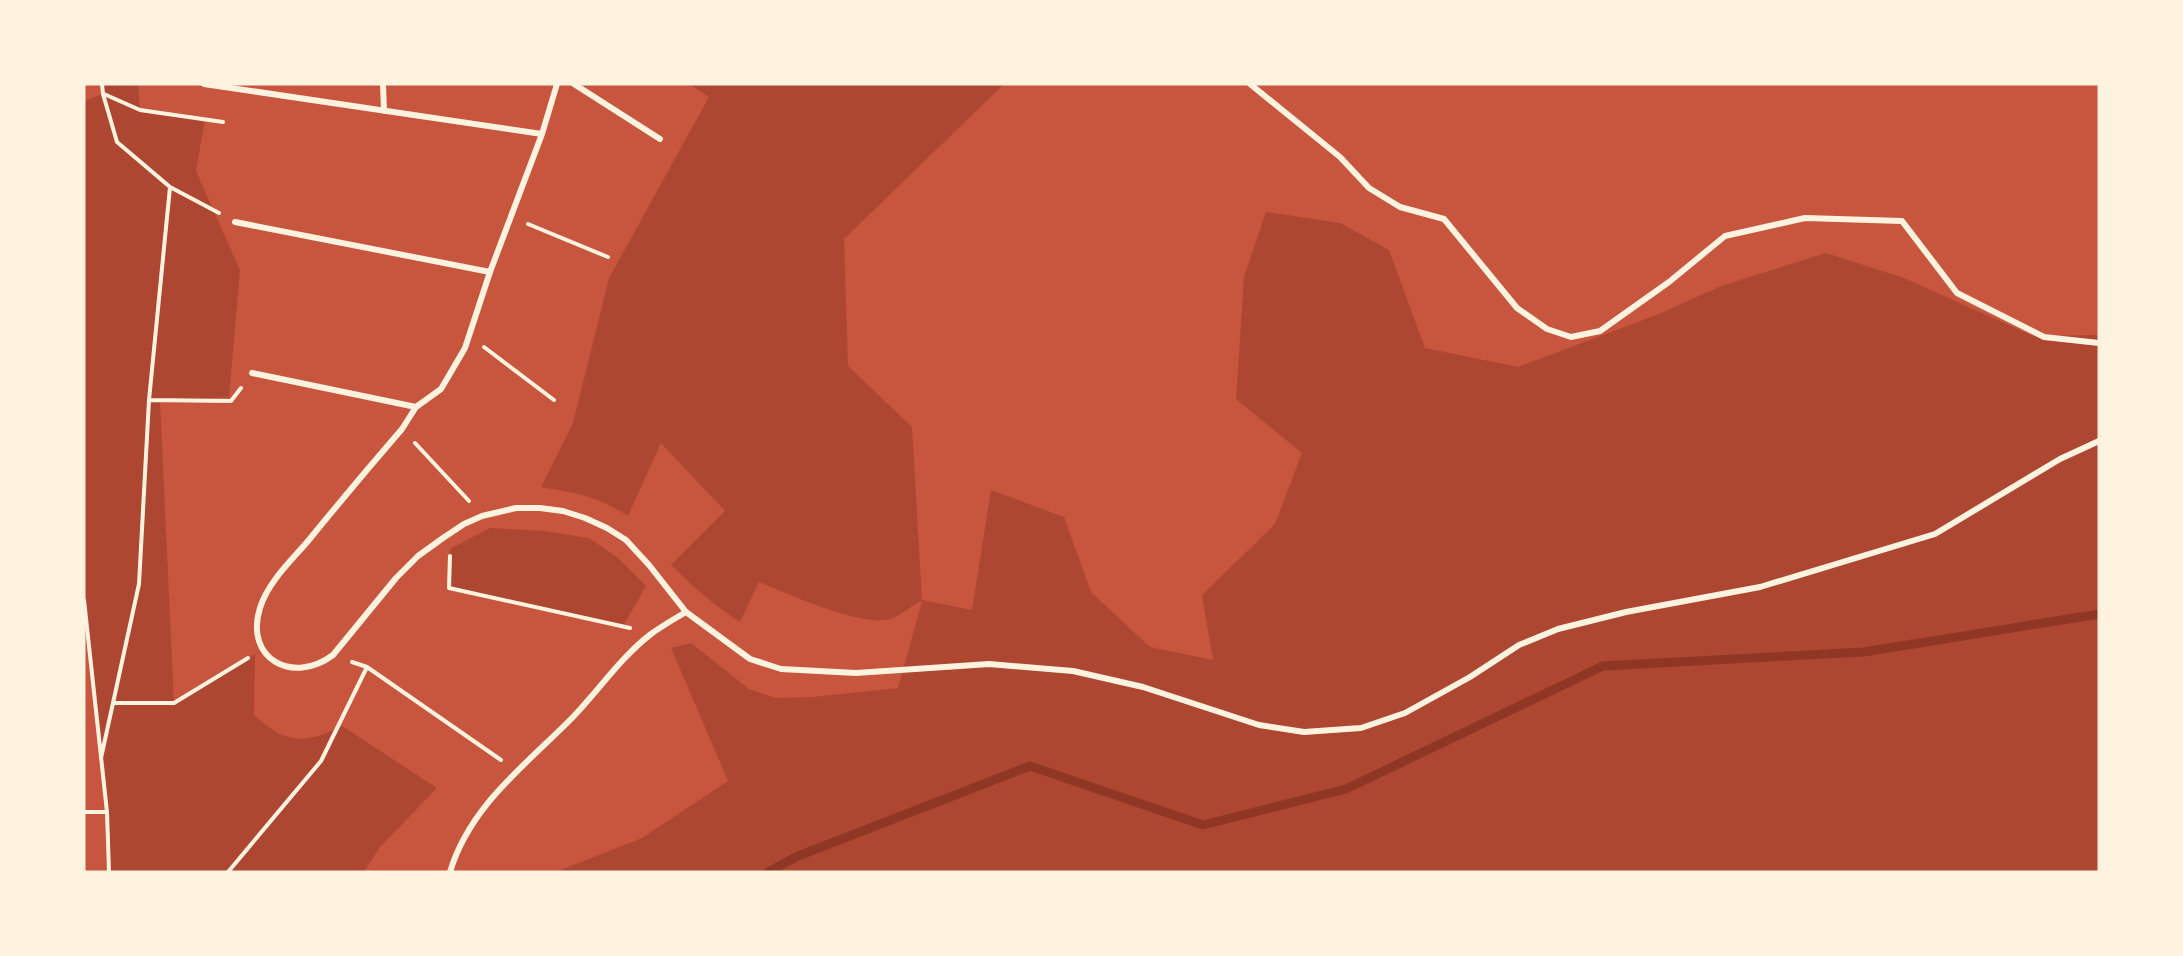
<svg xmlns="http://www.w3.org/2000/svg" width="2183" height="956" font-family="'Noto Sans',sans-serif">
	<rect width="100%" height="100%" fill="#c8553d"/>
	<path fill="#ae4732" d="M102 84H138L140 110 205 119 196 171 240 270 229 397 160 402 174 703 255 654 254 715C286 744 303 745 342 726L437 788 380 847 364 872H109L107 812 84 600V101L103 94Z
		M689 84H1004L844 239 848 366 912 427 922 600 972 610 991 490 1064 517 1091 592 1150 647 1213 660 1202 595 1275 524 1302 453 1236 399 1244 277 1266 212 1340 223 1389 250 1425 348 1518 367 1659 314 1721 286 1826 253 1904 278 2033 336 2099 335V872H556L642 838 728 781 671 648 691 643 749 689 776 698 813 697 898 688 922 601C911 605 901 616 890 619 863 628 786 593 759 582L740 622C714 605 693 587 671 565L725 511 661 443 628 516C597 496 577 493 541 487L573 423 609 278 709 97Z
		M490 528 544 531 589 538 618 558 646 586 623 626 449 588 450 549Z"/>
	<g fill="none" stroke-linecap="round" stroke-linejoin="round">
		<path stroke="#8f3625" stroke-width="9" d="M768 872 798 856 1030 766 1203 825 1346 789 1603 666 1864 652 2099 614"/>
		<path stroke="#fff3e0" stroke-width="4" d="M102 84 103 94 117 142 170 187 219 213
			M104 94 140 110 223 122
			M528 224 608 257
			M484 347 554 400
			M149 400 231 401 241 388
			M415 443 469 501
			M450 556 449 588 630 628
			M84 600 107 812 109 872
			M352 662 367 667 501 760
			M113 703H174L248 658
			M101 758 139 584 149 400 170 187
			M84 812H107
			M228 872 321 761 367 667"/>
		<path stroke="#fff3e0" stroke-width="6" d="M204 84 542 134
			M383 84 384 111
			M557 84 542 134 490 272 465 348 441 389 416 407 402 429C370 466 339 503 308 541 291 561 268 582 260 608 244 659 293 685 333 655L396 578 418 556 443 538 464 524 482 516 516 508H540L563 511 585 518 607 528 626 540 649 565 686 612 750 659 781 669 856 673 989 664 1073 671 1143 687 1259 725 1304 732 1361 728 1405 713 1470 677 1519 645 1558 629 1626 612 1760 587 1935 534 2060 459 2099 441
			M574 84 660 139
			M1250 84 1340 157 1369 188 1400 207 1444 219 1517 308 1547 329 1571 337 1600 331 1669 282 1725 236 1805 218 1902 221 1957 293 2044 337 2099 343
			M235 222 490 272
			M252 373 416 407
			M450 872C470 805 526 765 573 717 599 690 621 657 651 634 662 626 674 619 686 612"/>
	</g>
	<rect width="2183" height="956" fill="none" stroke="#fff3e0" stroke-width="171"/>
</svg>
